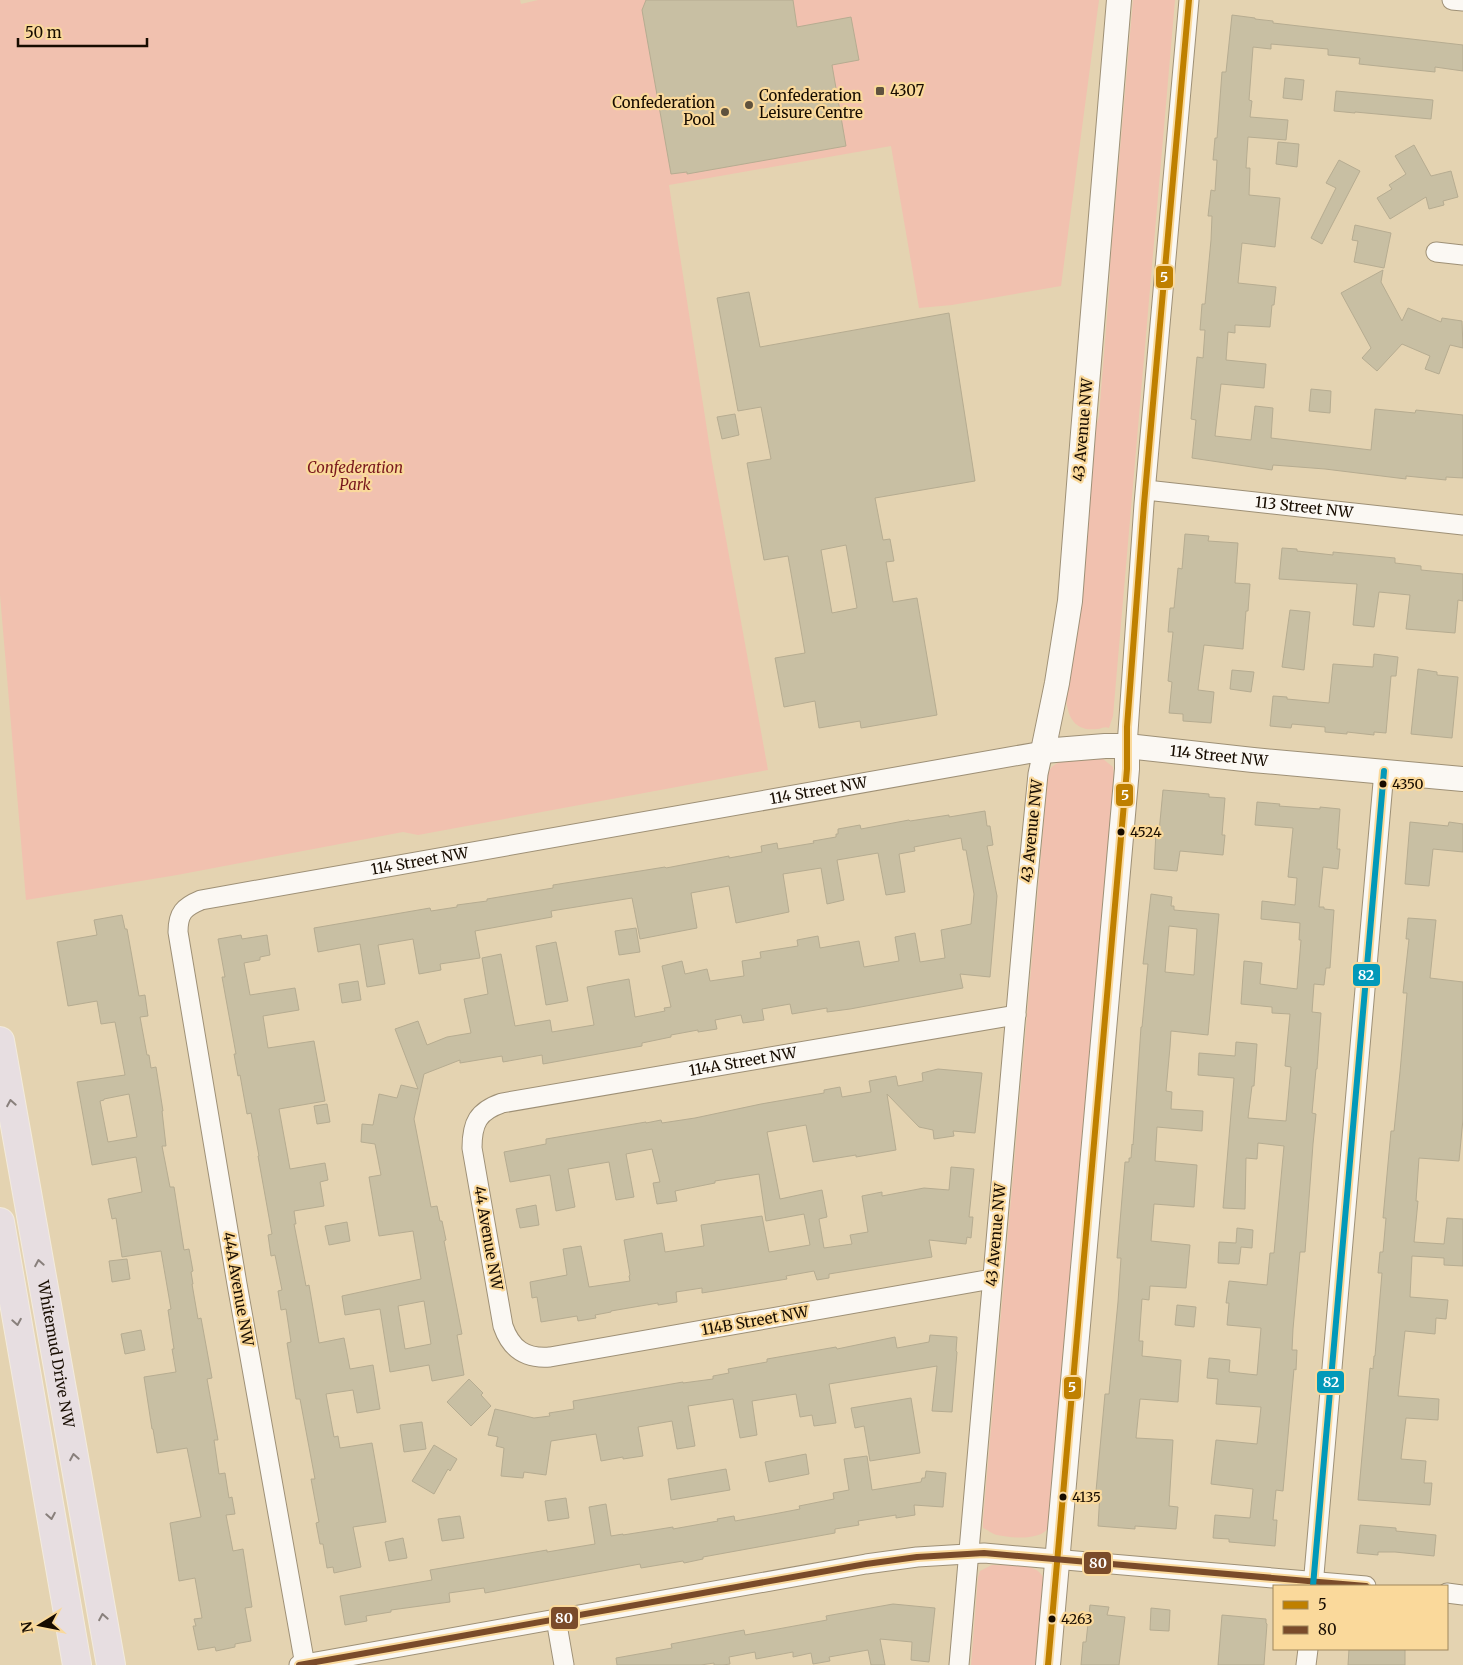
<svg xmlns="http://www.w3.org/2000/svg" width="1463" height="1665" font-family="Merriweather,serif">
	<rect width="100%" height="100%" fill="#e4d3b1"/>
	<path fill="#f1c1af" d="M0 0H520L521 4 538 0H1099L1061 286 952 305 919 308 891 146 669 185 712 462 768 770 418 835 403 832 177 875 26 900 0 595Z
		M1133 0H1175L1113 716 1109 728C1104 726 1102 729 1097 729 1074 732 1067 716 1066 696L1081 600 1096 427 1099 416 1110 279V265Z
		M1103 759 1113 767 1114 776 1049 1527C1041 1541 1011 1538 997 1535 992 1534 988 1530 983 1528V1520L1048 774C1054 754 1087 760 1103 759Z
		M992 1565C1007 1566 1039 1561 1044 1580L1037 1665H971L978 1577 980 1571Z"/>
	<path fill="#c8bfa3" stroke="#b6ac91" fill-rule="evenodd" d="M646 0H793L797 27 851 17 859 60 832 65 846 146 687 174V172L671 174 642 10Z
		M1232 15 1255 18V19L1273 21V23L1463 45V71L1435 67V72L1359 64 1360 58 1328 55V49L1271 44V49L1253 47 1249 100 1252 101 1250 117 1288 120 1286 140 1248 137 1246 168H1250L1249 195 1280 198 1275 247 1242 243 1238 283 1276 287 1274 305H1272L1270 327 1235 325V333L1228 332 1226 360 1266 364 1264 388 1221 384 1215 436 1251 440 1255 406 1273 408 1271 438 1371 450 1375 409 1415 413 1416 410 1463 415V478L1446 477V480L1406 476V479L1325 469 1273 465 1272 470 1192 458 1196 420 1191 419 1197 357 1203 358 1205 330H1200L1202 304H1205L1211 240 1212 216H1208L1211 190 1215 191 1217 160H1213L1215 138H1217L1222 72H1226Z
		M1285 78 1304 80 1302 100 1283 98Z
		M1336 91 1433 100 1431 119 1355 112V113L1334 111Z
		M1278 142 1299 144 1297 167 1276 164Z
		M1414 145 1431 176 1451 171 1458 197 1443 201 1444 205 1429 209 1426 197 1390 219 1377 198 1392 189 1389 185 1406 174 1395 156Z
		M1339 160 1360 171 1322 244 1311 238 1336 188 1326 183Z
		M1355 225 1391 233 1384 268 1354 262 1358 241 1352 240Z
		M1383 270 1381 282 1402 321 1408 308 1441 322 1442 318 1462 321 1463 348 1450 345 1439 374 1425 369 1430 356 1402 344 1377 371 1362 358 1371 348 1341 293Z
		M749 292 760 347 949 313 975 481 875 498 883 540 890 539 894 561 886 562 893 602 917 598 937 715 861 728 860 721 819 728 815 701 784 707 775 658 805 653 788 556 764 560 747 463 771 459 761 407 738 411 717 298ZM846 545 857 608 832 613 821 550Z
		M1311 389 1331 391 1330 413 1309 411Z
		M735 414 739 435 722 439 717 417Z
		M1185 534 1209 536 1208 541 1238 543 1235 583 1250 584 1248 611H1246L1243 649 1204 645 1198 690 1214 692 1211 723 1183 721V714L1169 713 1172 682 1168 681 1173 632H1168L1170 608H1174L1178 568 1182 569Z
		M1282 548 1297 549V551L1333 555V552L1395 558V563L1421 566V570L1463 574V601L1458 600 1455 633 1406 629 1410 595 1379 592 1374 627 1353 625 1357 584 1279 579Z
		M1290 610 1310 612 1304 670 1282 667Z
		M1374 654 1398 657 1396 676H1391L1386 733 1374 732V735L1347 732V734L1325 732V727L1292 724 1291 728 1270 726 1273 696 1287 697V699L1329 703 1333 664 1373 667Z
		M1418 669 1437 672V675L1458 677 1452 738 1411 734Z
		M1232 670 1254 672 1251 692 1230 689Z
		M1163 790 1209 794V797L1225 798 1222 835H1225L1223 855 1180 851 1177 871 1154 869 1156 832H1159Z
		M1257 802 1280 804 1279 806 1320 809V807L1340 809 1337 849H1340L1338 869 1323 867 1319 907H1324V909L1334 910 1330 968H1326L1324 985 1314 984 1312 1012 1321 1013 1317 1069H1316L1312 1113 1316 1114 1313 1144 1305 1252H1300L1293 1329 1292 1350H1297L1296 1370 1294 1369 1283 1491 1276 1490 1273 1520H1277L1275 1546 1229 1542V1539L1213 1538 1215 1515 1250 1518 1253 1489 1211 1484 1216 1440 1257 1444 1261 1407 1216 1404 1218 1379 1207 1378 1209 1358 1230 1360 1229 1372 1257 1375 1261 1328 1227 1325 1229 1303H1226L1229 1281 1267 1285 1270 1253H1274L1284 1146 1258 1143 1257 1159 1246 1158 1245 1209 1223 1208 1234 1078 1198 1075 1199 1053 1235 1056 1236 1042 1257 1044 1254 1086H1252L1248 1118 1286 1121 1291 1067 1285 1066 1290 1014 1272 1013V1007L1241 1004 1244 961 1262 963 1260 984 1297 989 1301 940H1299L1300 923 1261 919 1262 901 1295 905 1297 878 1288 877 1293 828 1255 825Z
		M985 811 987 826H990L993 845 987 846 997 896 990 977 960 974 963 988 850 1009 827 1012V1008L792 1014 790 1004 762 1009 764 1020 743 1023 741 1015 715 1020 717 1029 698 1032V1030L671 1035V1037L642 1043V1046L543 1064 542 1055 503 1062 502 1056 460 1063V1060L424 1074 414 1119 431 1207 437 1206 440 1221H442L446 1240 444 1241 462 1334 457 1335 464 1375 432 1381 429 1365 390 1372 380 1309 345 1315 342 1296 421 1279 413 1231 379 1236 369 1177 381 1175 375 1144 361 1142 362 1124 373 1125 379 1094 397 1098 401 1085 418 1089 395 1029 418 1021 427 1045 447 1037 471 1033 464 999 488 994 482 958 501 954 515 1026 550 1020 552 1032 594 1025 587 987 607 983 629 979 635 1017 665 1011 664 1008 671 1007 662 966 682 961 685 974 707 969 710 981 744 976 742 961 761 958 760 952 798 946 797 940 818 936 820 948 859 941 864 967 899 961 895 937 915 933 920 962 945 958 941 930 971 924 974 894 966 850H963L961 838 914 847 915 851 899 854 905 892 886 895 878 853 837 860 844 900 827 904 821 868 783 874 789 912 736 923 729 886 691 893 697 928 640 939 632 898 551 911 552 917 475 931 480 958 440 964 441 970 419 974 413 939 378 945 385 984 367 987 360 944 318 952 314 928 430 908 431 911 457 907V905L487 901V899L553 888V885L665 867 666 868 729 856V858L762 852 761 846 777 843 778 849 814 843 813 841 836 837V834H838V829L860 825 861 829 909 820 910 821 949 815V817ZM424 1301 431 1344 405 1349 398 1306Z
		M1410 822 1448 826 1449 822 1463 824V852L1433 849 1429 886 1405 884Z
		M1151 894 1172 897 1171 906H1174V910L1219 914 1208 1035 1171 1031 1170 1047 1166 1091 1172 1092 1171 1109 1203 1111 1202 1131 1157 1127 1155 1161 1197 1165 1194 1207 1154 1204 1151 1241 1190 1245 1186 1288 1150 1286 1149 1300 1142 1299 1139 1341H1143L1142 1356 1181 1360 1178 1402 1140 1399 1136 1438 1173 1440 1169 1506 1178 1507 1176 1529 1135 1526V1529L1098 1526 1100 1492 1096 1491 1105 1394H1109L1118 1302 1121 1258H1117L1125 1162H1129V1158H1131L1132 1144 1133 1145 1141 1027H1142L1148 964H1143ZM1169 926 1197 929 1194 975 1165 972Z
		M122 915 125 929H127L139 996 145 995 148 1016 140 1017 147 1055H149L151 1068 156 1067 163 1111H162L166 1146H162L170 1187H174L184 1250 189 1249 193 1271 191 1272 193 1284H192L198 1319 201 1318 212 1378 207 1379 218 1440H214L219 1474 225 1473 229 1498 232 1497 235 1514 226 1515 233 1551 243 1549 252 1607 245 1608 251 1641 235 1644V1647L216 1651 215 1647 198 1650 193 1626H196L194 1619 202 1618 195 1578 179 1581 170 1523 201 1517 187 1448 157 1453 153 1429H152L144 1377 176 1372 172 1349H174L168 1310 171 1309 161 1251 122 1257 116 1218 112 1219 108 1199 142 1192 136 1157 92 1165 77 1082 125 1075 115 1022 101 1024 97 1001 68 1006 57 942 97 935 94 920ZM129 1094 137 1137 108 1142 100 1101 104 1100V1099Z
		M1408 918 1436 920 1430 978 1463 982V1119L1459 1161 1419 1158 1416 1201H1418L1414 1242 1444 1244 1447 1218 1463 1219V1266L1444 1265V1258L1412 1256 1410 1297 1448 1300 1446 1319 1436 1318 1435 1334 1405 1331 1398 1396 1439 1399 1438 1420 1406 1418 1401 1459 1426 1461 1424 1483H1432L1430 1505 1358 1500 1370 1368 1373 1369 1374 1356H1375L1382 1273H1378L1380 1252H1383L1386 1218H1383L1391 1131H1394L1400 1072 1407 993H1403L1409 939H1406Z
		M636 928 640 952 619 955 615 931Z
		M241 935 242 939 267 935 270 955 260 957V960L244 963 250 995 295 988 299 1010 263 1016 268 1048 314 1041 325 1101 279 1109 290 1169 325 1163 328 1180 320 1182 324 1206 294 1211 296 1224H294L306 1286 309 1285 319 1343 344 1338 350 1369 373 1365 380 1409 357 1413 353 1390 326 1394 334 1437 338 1436 340 1448 372 1443 386 1522 353 1527 361 1567 334 1573 333 1567 327 1568 323 1544H320L316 1523 319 1522 311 1479H315L300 1399H296L287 1343 291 1342 286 1309 281 1310 278 1291 282 1290 275 1255 271 1256 268 1235 272 1234 258 1156H259L251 1113 247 1114 240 1075 238 1076 234 1054H236L222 977H225L218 939Z
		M556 942 568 1001 546 1005 536 946Z
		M358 981 361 1000 342 1003 339 984Z
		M938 1069 982 1073 975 1133 953 1131 954 1136 934 1139 933 1130 919 1127 887 1094 896 1150 856 1157V1155L813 1162 806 1125 767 1132 780 1199 822 1190 827 1217 819 1219 824 1248 852 1244 850 1235 868 1232 862 1196 882 1192V1196L924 1188 949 1190 951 1167 974 1169 969 1217H973L971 1238 967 1237 966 1244 929 1240 932 1257 829 1274V1278L817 1280 814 1271 786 1276 787 1279 702 1293V1288L676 1292 677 1302 658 1305V1303L611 1311V1312L595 1315 596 1318 578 1321 577 1316 541 1322 537 1297 532 1298 530 1282 567 1275 563 1249 581 1246 589 1287 630 1281 629 1276 630 1275 624 1240 662 1233 665 1252 704 1246 701 1225 762 1216 769 1252 810 1245 804 1214 766 1221 759 1174 715 1181V1183L675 1191 677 1201 657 1204 653 1183 660 1182 652 1149 626 1154 634 1197 616 1200 609 1162 568 1169 575 1207 556 1211 550 1175 510 1182 504 1152 546 1144V1139L646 1122V1123L661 1120 662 1123 695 1118 761 1104 824 1093V1090L840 1087 842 1097 871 1092 869 1081 896 1076 898 1086 923 1081 922 1073Z
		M327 1104 330 1122 317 1124 314 1106Z
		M536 1205 539 1225 520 1228 516 1209Z
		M347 1222 350 1241 329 1245 325 1226Z
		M1237 1228 1253 1230 1252 1248 1241 1247 1239 1264 1218 1263 1219 1242 1236 1243Z
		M127 1259 130 1279 112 1282 109 1261Z
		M1177 1305 1196 1307 1194 1327 1175 1325Z
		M141 1330 145 1350 125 1354 121 1334Z
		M930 1335 957 1337 956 1351 957 1352 952 1412 932 1411 937 1366 829 1384 836 1423 814 1426 812 1415 800 1417 796 1394 752 1401 757 1435 740 1438 733 1399 688 1406 695 1446 677 1449 672 1421 638 1427 643 1456 623 1459V1457L601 1461 596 1434 551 1441 546 1475 524 1472 523 1478 501 1476 504 1448 496 1446 498 1437 488 1435 495 1409 534 1418 550 1416 549 1413 574 1409 573 1401 683 1382V1383L713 1379V1376L729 1373 728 1369 767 1362V1359L836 1347 837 1349 895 1337 897 1348 929 1342Z
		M469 1379 483 1393 481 1395 491 1406 471 1426 447 1402Z
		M911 1398 920 1453 870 1461 864 1426 855 1428 851 1408Z
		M422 1422 426 1449 404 1452 400 1425Z
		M434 1445 457 1459 450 1471 448 1469 434 1494 412 1481Z
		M806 1454 809 1474 769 1482 765 1462Z
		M867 1456 872 1490 921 1482 922 1478H925L926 1471 946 1473 943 1507 914 1505 915 1515 896 1518V1515L858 1521 859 1525 835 1529V1533L703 1557V1559L684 1563 683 1561 641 1568 640 1564 485 1593 484 1588 449 1593 450 1602 391 1610V1612L366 1616 367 1621 345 1625 340 1596 432 1580 430 1570 547 1550V1552L595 1544 589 1507 606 1504 611 1536 623 1534V1535L673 1527V1529L718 1521 717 1519 734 1516 735 1521 774 1514 800 1509 799 1506 834 1499 833 1493 849 1490 844 1459Z
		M726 1469 730 1490 671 1500 668 1479Z
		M566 1498 569 1518 548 1521 545 1501Z
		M460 1516 464 1538 442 1541 438 1519Z
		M1360 1525 1396 1528V1531L1436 1535 1434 1556 1395 1552H1378V1555L1357 1553Z
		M403 1538 407 1558 389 1561 385 1542Z
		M893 1604 935 1608 929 1662 911 1660 912 1642 880 1639 885 1665H871L868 1650 829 1657 830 1661 813 1664 811 1653 793 1657V1652L756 1659 755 1652 729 1657 730 1664 723 1665H714V1663L701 1665H617L616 1658 672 1648 671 1644 744 1630 745 1635 827 1620 826 1616Z
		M1090 1605 1109 1607 1107 1615 1125 1617 1119 1665H1081L1083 1642H1086Z
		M1151 1608 1170 1610 1169 1631 1150 1630Z
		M1222 1615 1266 1619V1623L1267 1624 1264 1665H1218Z
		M1349 1649H1405V1665H1348Z"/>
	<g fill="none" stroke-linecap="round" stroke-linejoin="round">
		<g stroke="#9e9076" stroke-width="21">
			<g id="minor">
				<path d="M1452 0 1463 1"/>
				<path d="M1436 252 1463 255"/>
				<path id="s1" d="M1146 490 1463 525"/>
				<path d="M1127 746 1144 504 1189 0"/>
				<path id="s2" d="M992 1279 550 1357C525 1359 511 1349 503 1326L472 1148C472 1123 478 1111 502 1103L1016 1015"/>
				<path d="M1313 1586 1384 771"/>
				<path d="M1447 1593 1463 1595"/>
				<path d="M556 1619 564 1665"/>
				<path d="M299 1665 866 1564 917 1557 984 1553 1366 1586"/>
				<path id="s3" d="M305 1665 237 1284 178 932C178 913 184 907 201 900L1043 751 1038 774 1027 886 959 1665"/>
				<path d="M1306 1665 1308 1649"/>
			</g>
		</g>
		<g stroke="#9e9076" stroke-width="26">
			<g id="tertiary">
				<path id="s4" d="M1119 0 1083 433 1070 601 1057 683 1043 751 1105 746H1127L1253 760 1463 779"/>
				<path d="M1048 1665 1127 769V746"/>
			</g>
		</g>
		<g stroke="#f3ebdc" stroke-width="30">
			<g id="motorway">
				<path id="s5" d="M0 1041 111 1665"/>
				<path d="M0 1222 77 1665"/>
			</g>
		</g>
		<use href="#minor" stroke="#fbf8f3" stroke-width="19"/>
		<use href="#tertiary" stroke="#fbf8f3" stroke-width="24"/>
		<use href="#motorway" stroke="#e7dee1" stroke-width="28"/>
		<g stroke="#fad99b" stroke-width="10">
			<path id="bus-1" d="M1048 1665 1127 769V727L1144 504 1189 0"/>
		</g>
		<g stroke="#fad99b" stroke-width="10">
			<path id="bus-2" d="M299 1665 866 1564 917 1557 984 1553 1366 1586"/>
		</g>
		<g stroke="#fad99b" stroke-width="10">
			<path id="bus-3" d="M1313 1586 1384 771"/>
		</g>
		<use href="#bus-1" stroke="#bf8000" stroke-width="6"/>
		<use href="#bus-2" stroke="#7a4b2a" stroke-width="6"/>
		<use href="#bus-3" stroke="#0299b9" stroke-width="6"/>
	</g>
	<defs><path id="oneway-chevron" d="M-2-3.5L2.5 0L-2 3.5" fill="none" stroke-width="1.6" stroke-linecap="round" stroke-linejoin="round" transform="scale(1.25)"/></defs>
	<g stroke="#89807c">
		<use href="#oneway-chevron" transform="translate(11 1103) rotate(-100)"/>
		<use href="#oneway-chevron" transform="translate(39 1263) rotate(-100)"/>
		<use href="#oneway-chevron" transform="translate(17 1322) rotate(80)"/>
		<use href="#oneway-chevron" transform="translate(74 1457) rotate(-100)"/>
		<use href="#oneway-chevron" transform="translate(51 1516) rotate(80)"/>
		<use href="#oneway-chevron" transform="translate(103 1617) rotate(-100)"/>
	</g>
	<g fill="#5f523e" stroke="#fad99b" stroke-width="2">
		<rect x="875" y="86" width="10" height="10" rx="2.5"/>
		<circle cx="749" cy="105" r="5"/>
		<circle cx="725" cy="112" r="5"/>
	</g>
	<g fill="#170c00" stroke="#fad99b" stroke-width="2">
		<circle cx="1383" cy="784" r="4.5"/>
		<circle cx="1121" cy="832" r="4.5"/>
		<circle cx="1063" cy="1497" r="4.5"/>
		<circle cx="1052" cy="1619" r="4.5"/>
	</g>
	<g text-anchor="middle" stroke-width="4.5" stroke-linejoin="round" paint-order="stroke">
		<g font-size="14" fill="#170c00" stroke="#fad99b" text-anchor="start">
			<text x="1392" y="789">4350</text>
			<text x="1130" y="837">4524</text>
			<text x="1072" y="1502">4135</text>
			<text x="1061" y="1624">4263</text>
		</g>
		<g font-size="15" fill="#170c00" stroke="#fad99b" text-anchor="start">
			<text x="890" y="96">4307</text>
			<text x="759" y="101">Confederation<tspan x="759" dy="17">Leisure Centre</tspan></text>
			<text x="715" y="108" text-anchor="end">Confederation<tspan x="715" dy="17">Pool</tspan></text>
		</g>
		<g font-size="15" fill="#170c00" stroke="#fad99b">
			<text transform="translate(1083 430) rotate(-85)" y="5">43 Avenue NW</text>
			<text dy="5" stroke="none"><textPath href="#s1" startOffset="159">113 Street NW</textPath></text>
			<text dy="5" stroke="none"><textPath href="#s4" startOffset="932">114 Street NW</textPath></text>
			<text dy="5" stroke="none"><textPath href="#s3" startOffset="1414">114 Street NW</textPath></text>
			<text transform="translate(1032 831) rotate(-84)" y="5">43 Avenue NW</text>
			<text dy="5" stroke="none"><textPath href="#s3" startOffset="1009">114 Street NW</textPath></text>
			<text dy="5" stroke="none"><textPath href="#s2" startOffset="995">114A Street NW</textPath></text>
			<text transform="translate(996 1235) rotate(-85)" y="5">43 Avenue NW</text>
			<text transform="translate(488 1238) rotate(80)" y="5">44 Avenue NW</text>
			<text transform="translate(238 1289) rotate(80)" y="5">44A Avenue NW</text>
			<text transform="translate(755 1321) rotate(-10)" y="5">114B Street NW</text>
			<text dy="5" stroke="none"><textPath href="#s5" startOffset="318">Whitemud Drive NW</textPath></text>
		</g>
		<g font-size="15" font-style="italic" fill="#79181e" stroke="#fad99b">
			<text x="355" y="473">Confederation<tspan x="355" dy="17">Park</tspan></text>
		</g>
	</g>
	<g stroke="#fad99b" stroke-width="2">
		<rect x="1155" y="265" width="19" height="24" rx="5" fill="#bf8000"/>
		<rect x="1115" y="783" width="19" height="24" rx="5" fill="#bf8000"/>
		<rect x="1352" y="963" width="29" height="24" rx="5" fill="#0299b9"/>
		<rect x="1316" y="1370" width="29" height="24" rx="5" fill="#0299b9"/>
		<rect x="1063" y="1376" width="19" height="24" rx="5" fill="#bf8000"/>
		<rect x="1083" y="1551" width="29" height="24" rx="5" fill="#7a4b2a"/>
		<rect x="550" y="1606" width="29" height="24" rx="5" fill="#7a4b2a"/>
	</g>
	<g font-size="14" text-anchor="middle" font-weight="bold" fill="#fff">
		<text x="1164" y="282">5</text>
		<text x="1125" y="800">5</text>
		<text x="1366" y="980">82</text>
		<text x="1331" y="1387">82</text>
		<text x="1072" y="1392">5</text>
		<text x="1098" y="1568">80</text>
		<text x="564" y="1623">80</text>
	</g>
	<rect x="1273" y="1585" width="175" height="65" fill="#fad99b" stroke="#9f875d"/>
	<rect x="1283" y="1601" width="25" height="8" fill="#bf8000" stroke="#9f875d"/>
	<text x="1318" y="1610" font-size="15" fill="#170c00">5</text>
	<rect x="1283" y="1626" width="25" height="8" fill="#7a4b2a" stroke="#9f875d"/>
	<text x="1318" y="1635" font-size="15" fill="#170c00">80</text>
	<g transform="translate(40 1625) rotate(260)" stroke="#fad99b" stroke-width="4" paint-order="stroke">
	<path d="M0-4L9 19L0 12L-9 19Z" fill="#170c00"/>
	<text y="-8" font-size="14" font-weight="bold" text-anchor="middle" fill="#170c00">N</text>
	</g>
	<path d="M18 38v8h129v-8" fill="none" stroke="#170c00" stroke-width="2.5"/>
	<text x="25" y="38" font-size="15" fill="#170c00" stroke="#fad99b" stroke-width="4" paint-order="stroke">50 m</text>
</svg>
